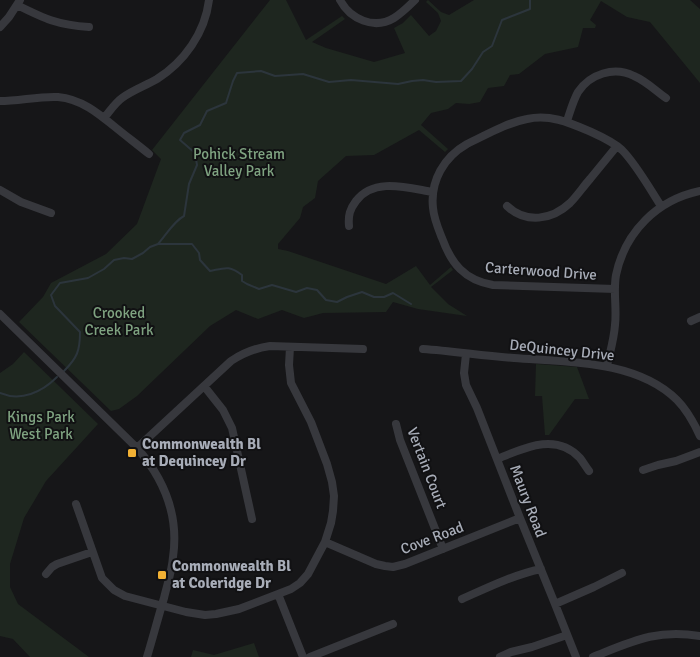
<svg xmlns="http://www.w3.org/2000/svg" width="700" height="657" font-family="Signika,sans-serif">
	<rect width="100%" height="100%" fill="#161618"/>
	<path fill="#1e261f" d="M270 0H286L306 40 342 16 345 19 312 42 326 48 374 62 405 53 394 28 403 23 411 15 429 36 436 31 441 21 438 13 426 2 428 0 441 12 449 15 474 0H690L700 9V83L650 22 627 17 601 1 590 20 596 25 595 28H583L578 47 545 54 519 74 510 75 504 86 488 88 480 102 469 104 456 103 448 109 431 113 421 125 448 149 445 152 419 130 374 155 346 156 318 181 315 198 303 207 300 218 278 244V249L288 251 386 284 416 266 430 285 451 267 453 270 431 287 448 304 467 316 418 309 393 302 386 312 323 313 304 318 282 310 258 319 236 310 210 326 137 396 119 409 111 411 19 322 43 297 51 283 106 254 137 224 161 159 152 150Z
		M24 352 98 424 46 481 24 518 10 564V587L18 604 89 657H30L13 639 0 636V373L13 364Z
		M536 364 577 367 589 399H575L549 435H545L542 396H535Z
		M254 643 259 657H191L193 650 214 655Z"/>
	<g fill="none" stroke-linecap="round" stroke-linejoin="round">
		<path stroke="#2c353c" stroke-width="2" d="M158 244C166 235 174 221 184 216L189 184 197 165 195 153 180 140 184 133 200 125 207 111 226 103 233 81 237 73 261 71 275 76 303 74 329 82 351 80 398 84 412 81 423 80 436 82 461 81 472 69 483 52 492 46 502 20 530 9V0
			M64 371C77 358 80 351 80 332L55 306 51 295 60 283 88 278 104 269 114 260 124 258 132 259 143 253 150 247 158 244H192L199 253 200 260 210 271C225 268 229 265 242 275V281L247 284 259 289 272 285 296 292 307 288 317 290 326 300 337 302 347 297 362 292 374 297H384L393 293 411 304
			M0 393C21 402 42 392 57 377"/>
		<path stroke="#37383d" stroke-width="8" d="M340 0C350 19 374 30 394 18 402 13 409 6 415 0
			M17 5C45 19 58 25 89 27
			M0 27 9 17 20 0
			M0 101C19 101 39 96 58 97 81 99 98 113 115 127 126 136 138 145 149 154
			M104 118C110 111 115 103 122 98 133 90 145 86 157 79 184 62 205 33 209 0
			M567 121C570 112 573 101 578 92 590 74 614 66 634 76 646 81 656 91 666 98
			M0 190 21 202 51 213
			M507 206C526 224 552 220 570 203 577 196 583 187 590 179 599 168 608 157 617 146
			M349 226C348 215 350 209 356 201 374 177 408 188 433 192
			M615 289 493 285C464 280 451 263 442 238 438 228 434 219 433 208 430 181 444 157 467 144 486 135 506 123 527 119 549 114 568 122 589 131 600 136 612 141 622 150 636 164 650 189 661 206
			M0 314 137 448C164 479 179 516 173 557 172 571 167 585 164 598 158 618 153 637 147 657
			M691 321 700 317
			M423 349C453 351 484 356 514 358 567 362 637 360 677 400 688 411 694 423 700 436
			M466 354 464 373 466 385 477 408 520 518 555 604 576 657
			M607 366C610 352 614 339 615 325 617 308 613 292 616 275 625 232 657 200 700 191
			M204 386 223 410 232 428 252 519
			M396 424 400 440 443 549
			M137 448 231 361C243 353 255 348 270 346L363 349
			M497 459C524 448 556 432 580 458 583 462 586 467 589 471
			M643 470 658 465 676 461 700 452
			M76 504 102 578 114 590 125 596 186 612 205 615 216 614 239 609 291 589 300 583 308 574 325 542 331 523 333 511 334 496 332 482 327 464 311 422 291 383 289 365 290 347
			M325 542 376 564 385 566 393 567 405 564 520 518
			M46 574 52 567 57 564 92 552
			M278 594 303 657
			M462 599C487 588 513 575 541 569
			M555 604 594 587 622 573
			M310 657 393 624
			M500 657 511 652 532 647 567 635
			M593 657C633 641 656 629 700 636"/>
	</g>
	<g fill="#f2b134" stroke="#111113" stroke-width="2">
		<rect x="127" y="448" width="10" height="10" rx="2.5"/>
		<rect x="157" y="570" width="10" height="10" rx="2.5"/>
	</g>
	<g text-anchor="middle" stroke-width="4" stroke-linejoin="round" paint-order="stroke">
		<g font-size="15" fill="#7fa381" stroke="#111113">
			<text x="239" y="159">Pohick Stream<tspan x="239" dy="17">Valley Park</tspan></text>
			<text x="119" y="318">Crooked<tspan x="119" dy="17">Creek Park</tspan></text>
			<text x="41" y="422">Kings Park<tspan x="41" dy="17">West Park</tspan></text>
		</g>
		<g font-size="15" fill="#a8adb8" stroke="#111113">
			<text transform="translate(541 271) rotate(4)" y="5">Carterwood Drive</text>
			<text transform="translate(562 350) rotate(6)" y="5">DeQuincey Drive</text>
			<text transform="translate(427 468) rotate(69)" y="5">Vertain Court</text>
			<text transform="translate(528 501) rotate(69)" y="5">Maury Road</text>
			<text transform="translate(432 538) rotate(-21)" y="5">Cove Road</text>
		</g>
		<g font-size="15" font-weight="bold" fill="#a8adb8" stroke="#111113" text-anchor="start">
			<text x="142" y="449">Commonwealth Bl<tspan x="142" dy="17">at Dequincey Dr</tspan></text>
			<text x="172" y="571">Commonwealth Bl<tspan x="172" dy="17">at Coleridge Dr</tspan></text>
		</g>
	</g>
</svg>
